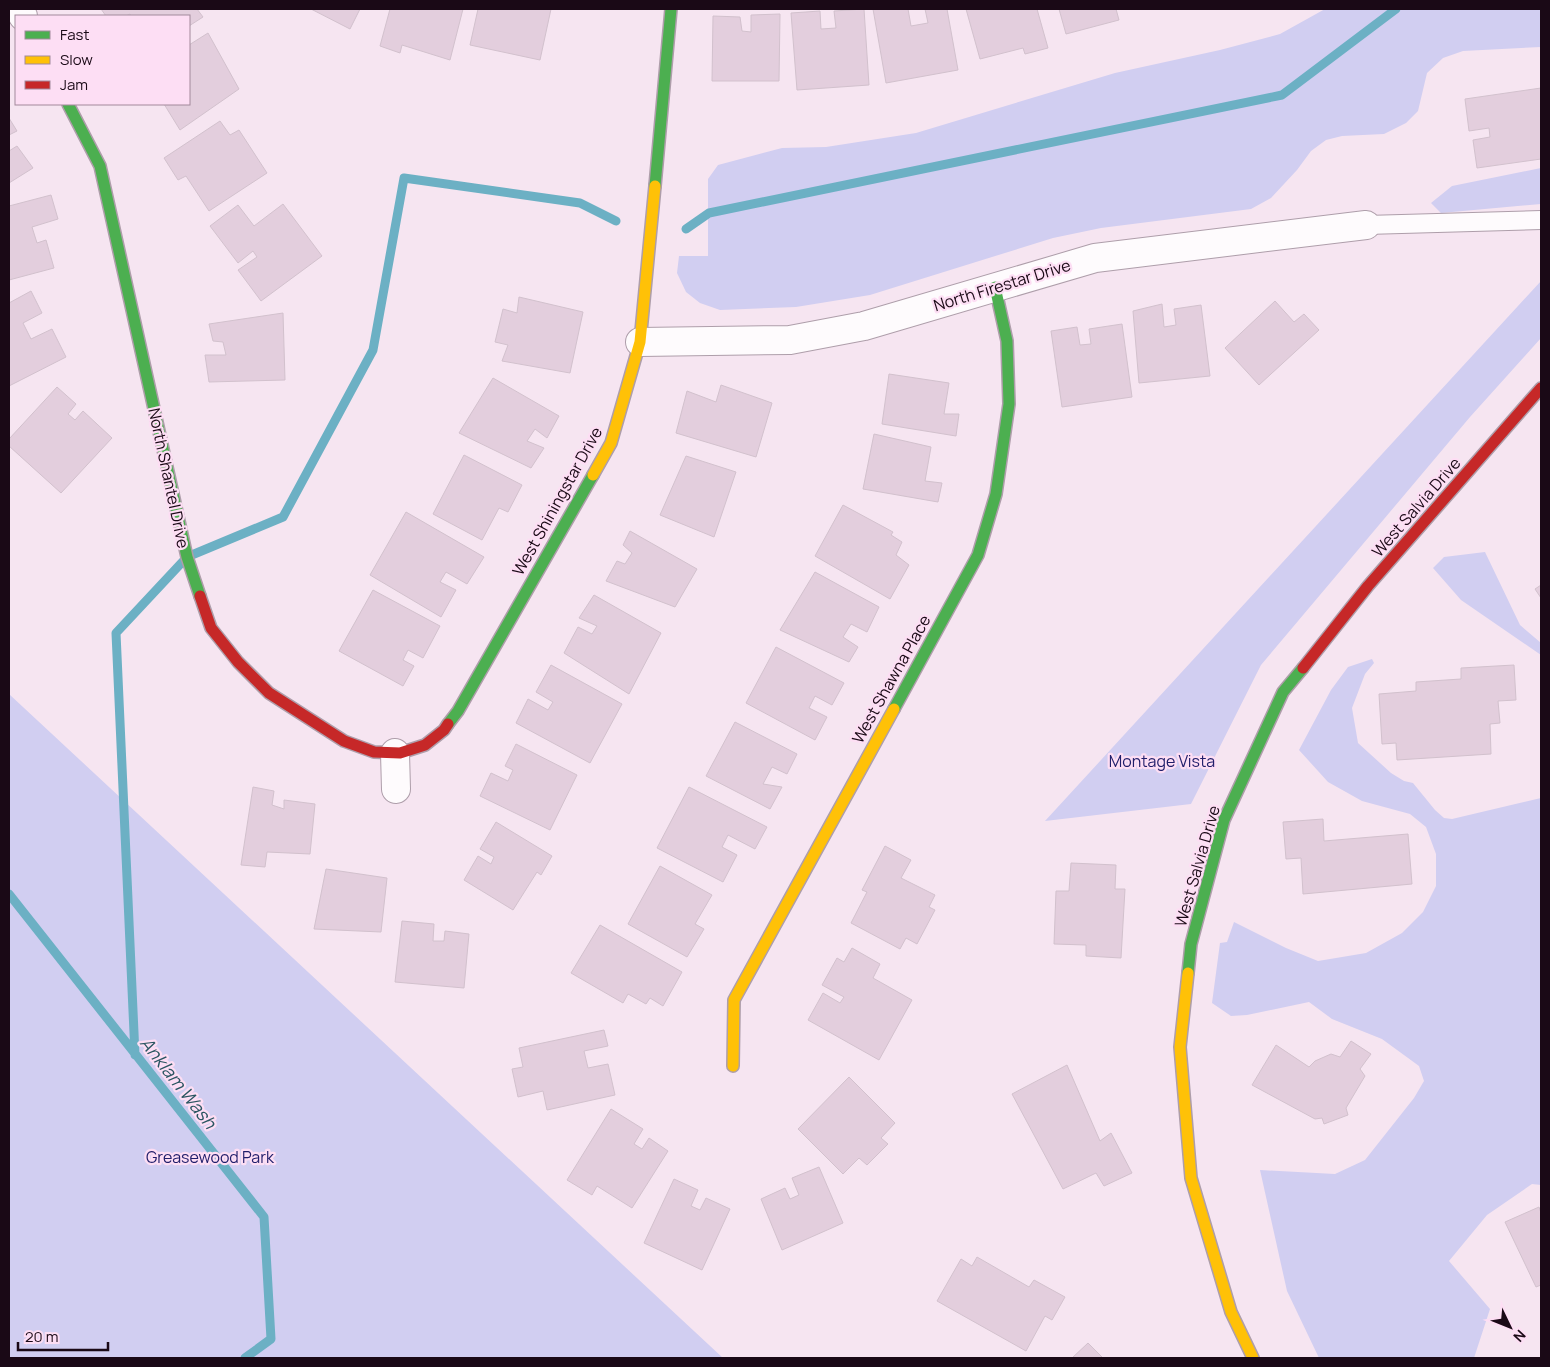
<svg xmlns="http://www.w3.org/2000/svg" width="1550" height="1367" font-family="Manrope,sans-serif">
	<rect width="100%" height="100%" fill="#f6e5f1"/>
	<path fill="#d1cef1" d="M1325 9H1541V47L1463 51 1443 58 1427 73 1418 111 1406 123 1384 134 1342 136 1326 140 1311 151 1297 170 1271 198 1251 209 1101 228 1053 238 870 295 796 307 720 310 700 303 686 292 677 273 679 256H708V179L718 165 782 148 826 147 916 133 1115 73 1220 50 1280 34Z
		M1541 168V204L1441 213 1431 203 1452 186Z
		M1541 281V338L1470 417 1261 665 1191 804 1045 821Z
		M1485 552 1520 625 1541 643V655L1461 600 1433 568 1444 557Z
		M1372 659 1374 663 1365 674 1352 708 1358 743 1391 773 1404 781 1413 783 1435 810 1444 818 1452 819 1541 798V1185L1532 1184 1487 1215 1449 1261 1490 1309 1474 1358H1319L1287 1291 1260 1170 1335 1174 1365 1160 1414 1098 1424 1081 1419 1066 1382 1039 1332 1019 1309 1002 1247 1015 1231 1016 1212 1003 1220 943 1227 942 1234 922 1286 948 1318 961 1366 953 1402 933 1423 912 1436 886V854L1426 827 1410 814 1362 801 1328 782 1299 750 1331 690 1348 667Z
		M9 694 723 1358H9Z"/>
	<g fill="none" stroke-linecap="round" stroke-linejoin="round">
		<path stroke="#6cb0c4" stroke-width="9" d="M686 229 709 213 1282 95 1396 9
			M9 894 264 1217 271 1339 245 1358
			M135 1055 116 633 187 557 283 517 373 350 404 178 580 203 616 221"/>
	</g>
	<path fill="#e3cedd" stroke="#d2c1cd" d="M101 9H197L203 17 189 26V16H131L130 14 126 16H106Z
		M311 9H360L350 29Z
		M390 9H463L450 60 402 45 400 53 380 46Z
		M478 9H551L540 60 470 45Z
		M864 9 869 85 797 90 791 13 820 11 821 29 836 28 834 11Z
		M873 9H908L911 26 928 23 925 9H947L958 70 886 83Z
		M966 9H1037L1048 48 1025 54 1023 48 980 59Z
		M1059 9H1116L1119 20 1066 34Z
		M780 14 779 81H712L713 16 740 17 742 31 751 32V15Z
		M208 33 239 89 180 130 164 104H189V45Z
		M1541 88V159L1477 168 1473 140 1490 137 1489 128 1469 131 1465 99Z
		M9 118 17 131 9 135Z
		M220 121 230 135 239 130 267 173 209 211 186 176 178 180 164 158Z
		M17 146 33 168 9 183V151Z
		M51 195 58 219 32 227 37 243 46 240 54 268 9 280V206Z
		M283 204 322 256 261 301 238 270 257 257 253 251 238 263 210 226 238 205 254 226Z
		M31 291 42 313 23 323 31 339 52 329 66 357 9 386V303Z
		M519 297 583 312 570 373 502 361 508 345 495 342 503 309 517 313Z
		M1275 301 1294 322 1304 314 1319 330 1259 385 1225 348Z
		M1162 304 1164 327 1176 325 1174 309 1201 305 1210 376 1139 383 1133 311Z
		M283 313 285 380 209 382 205 355H226L223 342 213 341 209 324Z
		M1122 324 1132 397 1062 407 1051 331 1077 327 1080 345 1091 344 1089 329Z
		M889 374 949 383 944 414H959L956 436 882 424Z
		M493 378 559 416 547 438 535 429 527 441 544 448 531 468 459 433Z
		M721 385 772 403 756 457 676 433 687 391 716 402Z
		M57 387 76 404 68 414 75 420 83 411 112 438 61 493 9 446V439Z
		M874 434 931 447 925 481 942 483 938 502 863 489Z
		M464 455 522 485 508 512 499 508 482 540 433 514Z
		M686 456 736 472 714 537 660 515Z
		M843 505 893 532 891 535 902 542 896 555 909 565 890 599 815 556Z
		M406 512 484 557 467 584 446 572 440 582 456 590 441 617 370 575Z
		M630 531 697 569 675 607 606 581 617 561 625 564 632 553 623 545Z
		M815 572 879 607 867 632 851 624 843 637 858 647 849 662 780 630Z
		M1541 585V598L1535 589Z
		M373 590 440 626 423 658 408 650 403 660 414 666 403 686 339 651Z
		M594 595 661 633 629 694 564 653 578 627 592 634 597 626 579 618Z
		M776 647 844 683 832 705 815 696 809 708 827 717 815 740 746 703Z
		M551 665 622 704 590 763 516 723 528 699 548 710 553 702 536 692Z
		M1514 665 1516 700 1498 701 1500 723 1490 724 1491 754 1397 760 1396 743 1382 744 1379 694 1416 691V682L1461 679V668Z
		M735 722 797 754 787 774 772 767 763 784 782 787 770 809 706 776Z
		M516 744 577 775 550 830 480 796 491 773 508 781 513 770 505 766Z
		M253 787 274 791 272 805 284 809V800L315 804 310 854 267 852 265 867 241 865Z
		M689 787 767 827 755 849 728 835 722 847 737 855 723 882 657 848Z
		M1323 819 1324 841 1408 834 1412 884 1303 894 1301 858 1286 859 1283 822Z
		M496 822 552 856 541 875 537 872 513 910 464 880 478 856 491 864 494 857 480 849Z
		M885 846 911 860 901 878 935 895 929 907 935 910 917 944 906 938 900 949 851 923 867 892 862 890Z
		M1071 863 1116 865 1115 889H1125L1121 958 1086 956V945L1054 944 1056 891H1069Z
		M660 866 712 895 695 924 704 929 687 957 628 924Z
		M326 869 387 878 381 932 314 929Z
		M402 921 434 924 433 941H444L445 931 469 934 464 988 395 982Z
		M600 925 682 972 663 1006 650 998 646 1004 628 994 623 1003 571 973Z
		M852 948 880 964 873 978 912 1000 879 1060 808 1020 823 993 840 1003 844 997 822 985 837 958 844 962Z
		M604 1030 608 1046 584 1051 588 1068 608 1064 615 1095 547 1110 543 1091 518 1097 512 1069 523 1067 519 1048Z
		M1351 1041 1371 1054 1360 1069 1365 1076 1346 1108 1348 1115 1324 1124 1322 1118 1315 1119 1252 1085 1276 1045 1309 1067 1315 1061 1331 1054 1340 1057Z
		M1067 1065 1100 1141 1111 1133 1132 1173 1104 1186 1096 1173 1063 1189 1012 1094Z
		M849 1077 895 1123 881 1138 888 1144 867 1165 859 1158 843 1174 798 1129Z
		M611 1109 643 1129 634 1144 642 1149 649 1138 668 1151 632 1208 597 1186 592 1195 567 1180Z
		M819 1167 843 1223 782 1250 761 1199 785 1188 790 1199 799 1195 792 1178Z
		M674 1179 698 1190 691 1206 700 1210 706 1198 730 1209 702 1270 644 1243Z
		M1539 1207 1541 1213V1285L1536 1287 1505 1222Z
		M977 1257 1029 1287 1034 1280 1065 1297 1052 1320 1045 1316 1026 1351 937 1301 961 1259 972 1266Z
		M1088 1343 1103 1358H1072Z"/>
	<g fill="none" stroke-linecap="round" stroke-linejoin="round">
		<g stroke="#ae9eaa" stroke-width="20">
			<path id="lane" d="M1366 225 1541 220"/>
		</g>
		<g stroke="#ae9eaa" stroke-width="30">
			<path id="street" d="M19 9 23 16
				M640 342 790 340 864 326 1095 258 1366 225
				M395 753 396 789"/>
		</g>
		<g stroke="#ae9eaa" stroke-width="14">
			<path id="fast" d="M68 104 100 166 187 557 200 596
				M655 186 671 9
				M894 709 978 555 996 494 1009 404 1007 341 995 287
				M448 724 458 711 593 475
				M1188 973 1191 944 1224 820 1283 692 1303 668"/>
		</g>
		<g stroke="#ae9eaa" stroke-width="14">
			<path id="slow" d="M593 475 611 443 640 342 655 186
				M1188 973 1180 1047 1191 1178 1231 1312 1253 1358
				M733 1066 734 1000 894 709"/>
		</g>
		<g stroke="#ae9eaa" stroke-width="14">
			<path id="jam" d="M200 596 211 628 238 662 269 693 344 741 374 752 400 753 425 745 444 730 448 724
				M1303 668 1368 586 1541 388"/>
		</g>
		<use href="#lane" stroke="#fefbfd" stroke-width="18"/>
		<use href="#street" stroke="#fefbfd" stroke-width="28"/>
		<use href="#fast" stroke="#4caf50" stroke-width="11"/>
		<use href="#slow" stroke="#ffc107" stroke-width="11"/>
		<use href="#jam" stroke="#c62828" stroke-width="11"/>
	</g>
	<g text-anchor="middle" stroke-width="4.5" stroke-linejoin="round" paint-order="stroke">
		<g font-size="16" fill="#1a0916" stroke="#fddef4">
			<text transform="translate(1002 285) rotate(-17)" y="6">North Firestar Drive</text>
			<text transform="translate(169 478) rotate(78)" y="6">North Shantel Drive</text>
			<text transform="translate(557 501) rotate(-61)" y="6">West Shiningstar Drive</text>
			<text transform="translate(1416 507) rotate(-49)" y="6">West Salvia Drive</text>
			<text transform="translate(891 679) rotate(-61)" y="6">West Shawna Place</text>
			<text transform="translate(1197 866) rotate(-74)" y="6">West Salvia Drive</text>
		</g>
		<g font-size="16" fill="#201e6a" stroke="#fddef4">
			<text x="1162" y="767">Montage Vista</text>
			<text x="210" y="1163">Greasewood Park</text>
		</g>
		<g font-size="18" font-style="italic" fill="#2a5561" stroke="#fddef4">
			<text transform="translate(178 1083) rotate(52)" y="6">Anklam Wash</text>
		</g>
	</g>
	<rect width="1550" height="1367" fill="none" stroke="#1a0916" stroke-width="20"/>
	<rect x="15" y="15" width="175" height="90" fill="#fddef4" stroke="#a2899b"/>
	<rect x="25" y="31" width="25" height="8" fill="#4caf50" stroke="#a2899b"/>
	<text x="60" y="40" font-size="15" fill="#1a0916">Fast</text>
	<rect x="25" y="56" width="25" height="8" fill="#ffc107" stroke="#a2899b"/>
	<text x="60" y="65" font-size="15" fill="#1a0916">Slow</text>
	<rect x="25" y="81" width="25" height="8" fill="#c62828" stroke="#a2899b"/>
	<text x="60" y="90" font-size="15" fill="#1a0916">Jam</text>
	<g transform="translate(1510 1327) rotate(133)" stroke="#fddef4" stroke-width="4" paint-order="stroke">
	<path d="M0-4L9 19L0 12L-9 19Z" fill="#1a0916"/>
	<text y="-8" font-size="14" font-weight="bold" text-anchor="middle" fill="#1a0916">N</text>
	</g>
	<path d="M18 1342v8h90v-8" fill="none" stroke="#1a0916" stroke-width="2.5"/>
	<text x="25" y="1342" font-size="15" fill="#1a0916" stroke="#fddef4" stroke-width="4" paint-order="stroke">20 m</text>
</svg>
